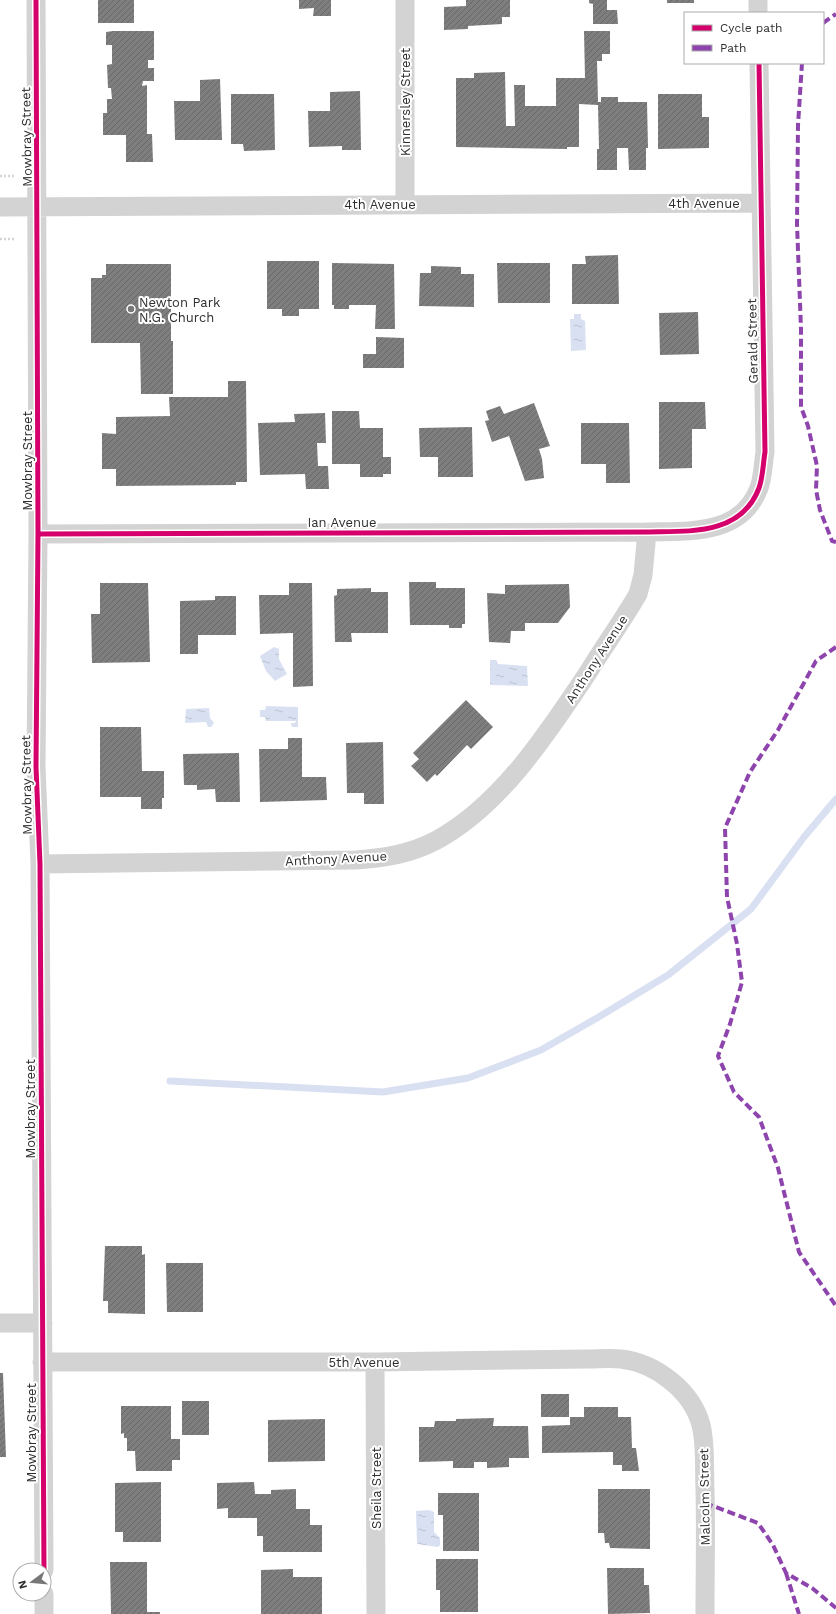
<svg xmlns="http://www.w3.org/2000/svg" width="836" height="1614" font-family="'Work Sans',sans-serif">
	<defs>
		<pattern id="water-ripples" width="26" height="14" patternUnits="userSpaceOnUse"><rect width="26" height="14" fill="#d8e0f2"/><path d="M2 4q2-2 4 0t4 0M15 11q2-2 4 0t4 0" fill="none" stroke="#bac0d0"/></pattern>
		<pattern id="building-hatch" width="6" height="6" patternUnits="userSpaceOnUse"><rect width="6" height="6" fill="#7e7e7e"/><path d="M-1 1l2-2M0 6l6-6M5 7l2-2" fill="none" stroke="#686868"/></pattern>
	</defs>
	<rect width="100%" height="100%" fill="#fff"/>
	<path fill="url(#water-ripples)" d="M574 314H581V319L585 321 586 350 571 351 570 319H574Z
		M274 647 279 649V659L287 674 275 681 266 671 260 656Z
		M490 660H496L498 664 527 666 528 686 490 685Z
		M266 706 298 707V727H292L291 723H295L296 721H266L265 717H260V710H265Z
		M209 708 210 718 214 723 211 727H208L206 722 185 723 186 709Z
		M429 1510 434 1512V1532L440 1538V1545L438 1547 417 1544V1542L416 1511Z"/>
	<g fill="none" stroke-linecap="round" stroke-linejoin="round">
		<path stroke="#d8e0f2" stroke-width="7" d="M170 1081 383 1092 468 1078 541 1050 597 1018 668 975 751 909 804 837 836 799"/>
	</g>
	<path fill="url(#building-hatch)" d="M98 0H134V23H98Z
		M299 0H331V16H313L314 8 299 9Z
		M466 0H510V17H502V24L468 26V29L444 30V7L466 6Z
		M589 0H607V10H617L618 24H593V4L589 3Z
		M667 0H694V3H667Z
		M113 31H154V60H148V68H154V81H143L142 86 147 85V134H152L153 162H126V135H103V113H107V99H112L111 88H108L107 65 112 64V45H106V32Z
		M584 31H610V54H602V61H597L598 102H601V97H618V102H647L648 148H646V170H629L628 148H617V170H597V149H599L598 105 579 104V147H567V149L456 147V78H474V73L505 72 506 126H515L514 85H525V106H556V78H585Z
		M220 79 222 140H175L174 101H200V80Z
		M360 91 361 150H342V146L309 147 308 111H330V92Z
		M231 94H274L275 150 244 151 243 144H231Z
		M658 94H702V117H709V148L658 149Z
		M618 255 619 304H572V264H586L585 256Z
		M267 261H319V309H299V316H282V309H267Z
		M332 263 394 264 395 329H375L376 305H349V309H334V305H332Z
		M497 263H550V303H498Z
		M106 264H171V341H173V394H141L140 343H91V278H102V275H106Z
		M431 266 461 267V274H474V307L419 306 420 273H431Z
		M698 312 699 354 660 355 659 313Z
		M376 337 404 338V368H363V354H376Z
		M228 381H246L247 482H236V485L116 486V469H102V433L116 434V417L170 416 169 397H228Z
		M659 402H705L706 429H692V468L659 469Z
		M534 403 550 446 539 449 542 459 544 478 525 481 509 436 492 442 485 421 489 420 486 411 500 406 504 414Z
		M332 411H359L360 428H383V457H391V474H383V477H360V464H332Z
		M325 413 326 443H317L318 466H328L329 489H306L305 474 260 475 258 423 295 422 294 414Z
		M581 423H629L630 483H606V464H581Z
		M472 427 473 477H438V457H420L419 428Z
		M409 582H436V588H465V624H462V628H449V625H410Z
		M100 583H148L150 662 92 663 91 614H100Z
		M289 583H312L313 686 293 687V633L260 634 259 595H289Z
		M569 584 570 607 558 623H525V631H511L510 643 489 642 487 593 505 594V585Z
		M371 588V592H388V633H351L352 642H335L334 596 337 595V589Z
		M215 596H236V635H198V654H180V601L215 600Z
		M466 700 493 727 471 749 467 745 437 776 435 774 427 782 411 766 419 759 413 753Z
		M100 727H141L142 771H164V798H162V809H141V797H100Z
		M288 738H302V777H326L327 800 260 802 259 749H288Z
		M383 742 384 804H364V793H347L346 743Z
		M239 753 240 802H216L215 789 197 790V785H184L183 754Z
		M105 1246H142V1255L145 1254V1314L108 1313V1301H103Z
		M166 1263H203V1312H167Z
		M0 1373H3L6 1457H0Z
		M541 1394H569V1417H541Z
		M182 1401H209V1435H182Z
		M121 1406H171V1439H180V1460H172V1471H136L135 1451H127V1438H124V1433L121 1434Z
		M584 1407H618V1417H631L632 1448H636L639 1471H622V1465H613V1452L542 1453V1426L570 1425V1417H584Z
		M494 1418 493 1426H528L529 1458H509V1467L487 1468V1462H474V1468H453V1461L419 1462V1427H434L435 1421H456V1419Z
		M325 1419V1461L268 1462V1420Z
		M161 1482V1542H123V1532H115V1483Z
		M254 1482 255 1494H271V1490L296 1489V1509H310V1525H322V1552H263V1536H257V1518H228V1508L217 1509V1483Z
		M598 1489H650V1549L610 1548 609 1543H605L604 1533H598Z
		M438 1493H479V1551H443V1515H438Z
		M436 1559H478V1612H440V1590H436Z
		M110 1562H147V1612H160V1614H111Z
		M607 1568H644V1585H649L650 1613 608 1614Z
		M293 1569V1577H322V1614H261V1570Z"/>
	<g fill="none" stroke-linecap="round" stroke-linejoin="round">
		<path stroke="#d3d3d3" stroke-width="2.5" stroke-dasharray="2 2" stroke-linecap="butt" d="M0 176H15
			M0 239H15"/>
		<path stroke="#d3d3d3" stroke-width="19" d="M36 0 38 534 36 767 40 864 44 1570
			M405 0V204
			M758 0V13
			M0 207 760 203
			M38 534 647 532C688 531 741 536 759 488 763 477 763 464 765 452L759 63
			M40 864 356 860C384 858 410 854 435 841 501 806 549 731 589 671 605 645 623 620 638 594L643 575 647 532
			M0 1323H43
			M42 1362H375L587 1359C599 1359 610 1358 621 1359 656 1363 692 1391 701 1425 706 1445 704 1469 705 1489 706 1531 705 1572 705 1614
			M375 1362 376 1614
			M44 1594V1614"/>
		<path stroke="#8e44ad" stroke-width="4" stroke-dasharray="8 4" stroke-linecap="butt" d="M823 23 836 14
			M802 63 798 125 797 224 801 329V407L808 426 817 466 816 490 820 510 832 541 836 542
			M836 647 816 661 778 730 750 772 725 828 727 897 737 944 742 982 730 1024 718 1056 734 1092 759 1117 778 1168 799 1252 836 1306
			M705 1503 758 1523 773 1545 786 1573 812 1588 836 1608
			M786 1573 799 1614"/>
		<g stroke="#fff" stroke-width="8">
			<path id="cycleway" d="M36 0 38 534 36 767 40 864 44 1570
				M38 534 647 532C688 531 741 536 759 488 763 477 763 464 765 452L759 63"/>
		</g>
		<use href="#cycleway" stroke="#d6006c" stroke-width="5"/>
	</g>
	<circle fill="#777" stroke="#fff" stroke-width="1.5" cx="131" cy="309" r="4"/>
	<g text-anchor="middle" stroke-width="4" stroke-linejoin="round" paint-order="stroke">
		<g font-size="13" fill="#2e2e2e" stroke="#fff">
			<text transform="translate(405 102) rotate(-90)" y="5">Kinnersley Street</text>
			<text transform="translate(26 137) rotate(-91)" y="5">Mowbray Street</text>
			<text x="704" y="208">4th Avenue</text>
			<text x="380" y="209">4th Avenue</text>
			<text transform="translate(752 341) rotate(-91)" y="5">Gerald Street</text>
			<text transform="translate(27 461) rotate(-90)" y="5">Mowbray Street</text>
			<text x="342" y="527">Ian Avenue</text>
			<text transform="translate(596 659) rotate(-57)" y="5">Anthony Avenue</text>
			<text transform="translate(26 785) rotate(-91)" y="5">Mowbray Street</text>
			<text transform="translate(336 858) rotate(-3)" y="5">Anthony Avenue</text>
			<text transform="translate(30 1109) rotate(-90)" y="5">Mowbray Street</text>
			<text x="364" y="1367">5th Avenue</text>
			<text transform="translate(31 1433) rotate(-90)" y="5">Mowbray Street</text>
			<text transform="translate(376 1488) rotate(-90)" y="5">Sheila Street</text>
			<text transform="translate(704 1497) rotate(-91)" y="5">Malcolm Street</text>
		</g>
		<g font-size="13" fill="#2e2e2e" stroke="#fff" text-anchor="start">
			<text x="139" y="307">Newton Park<tspan x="139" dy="15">N.G. Church</tspan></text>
		</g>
	</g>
	<rect x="684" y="12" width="140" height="52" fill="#ffffff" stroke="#ababab"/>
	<rect x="692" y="25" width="20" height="6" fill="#d6006c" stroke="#ababab"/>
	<text x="720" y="32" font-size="12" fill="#2e2e2e">Cycle path</text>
	<rect x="692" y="45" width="20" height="6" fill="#8e44ad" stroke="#ababab"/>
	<text x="720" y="52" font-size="12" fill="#2e2e2e">Path</text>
	<g transform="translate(32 1582) rotate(254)"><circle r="19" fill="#ffffff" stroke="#ababab"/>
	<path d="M0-3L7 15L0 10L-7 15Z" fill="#777777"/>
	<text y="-6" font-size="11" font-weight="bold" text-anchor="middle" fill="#2e2e2e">N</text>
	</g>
</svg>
